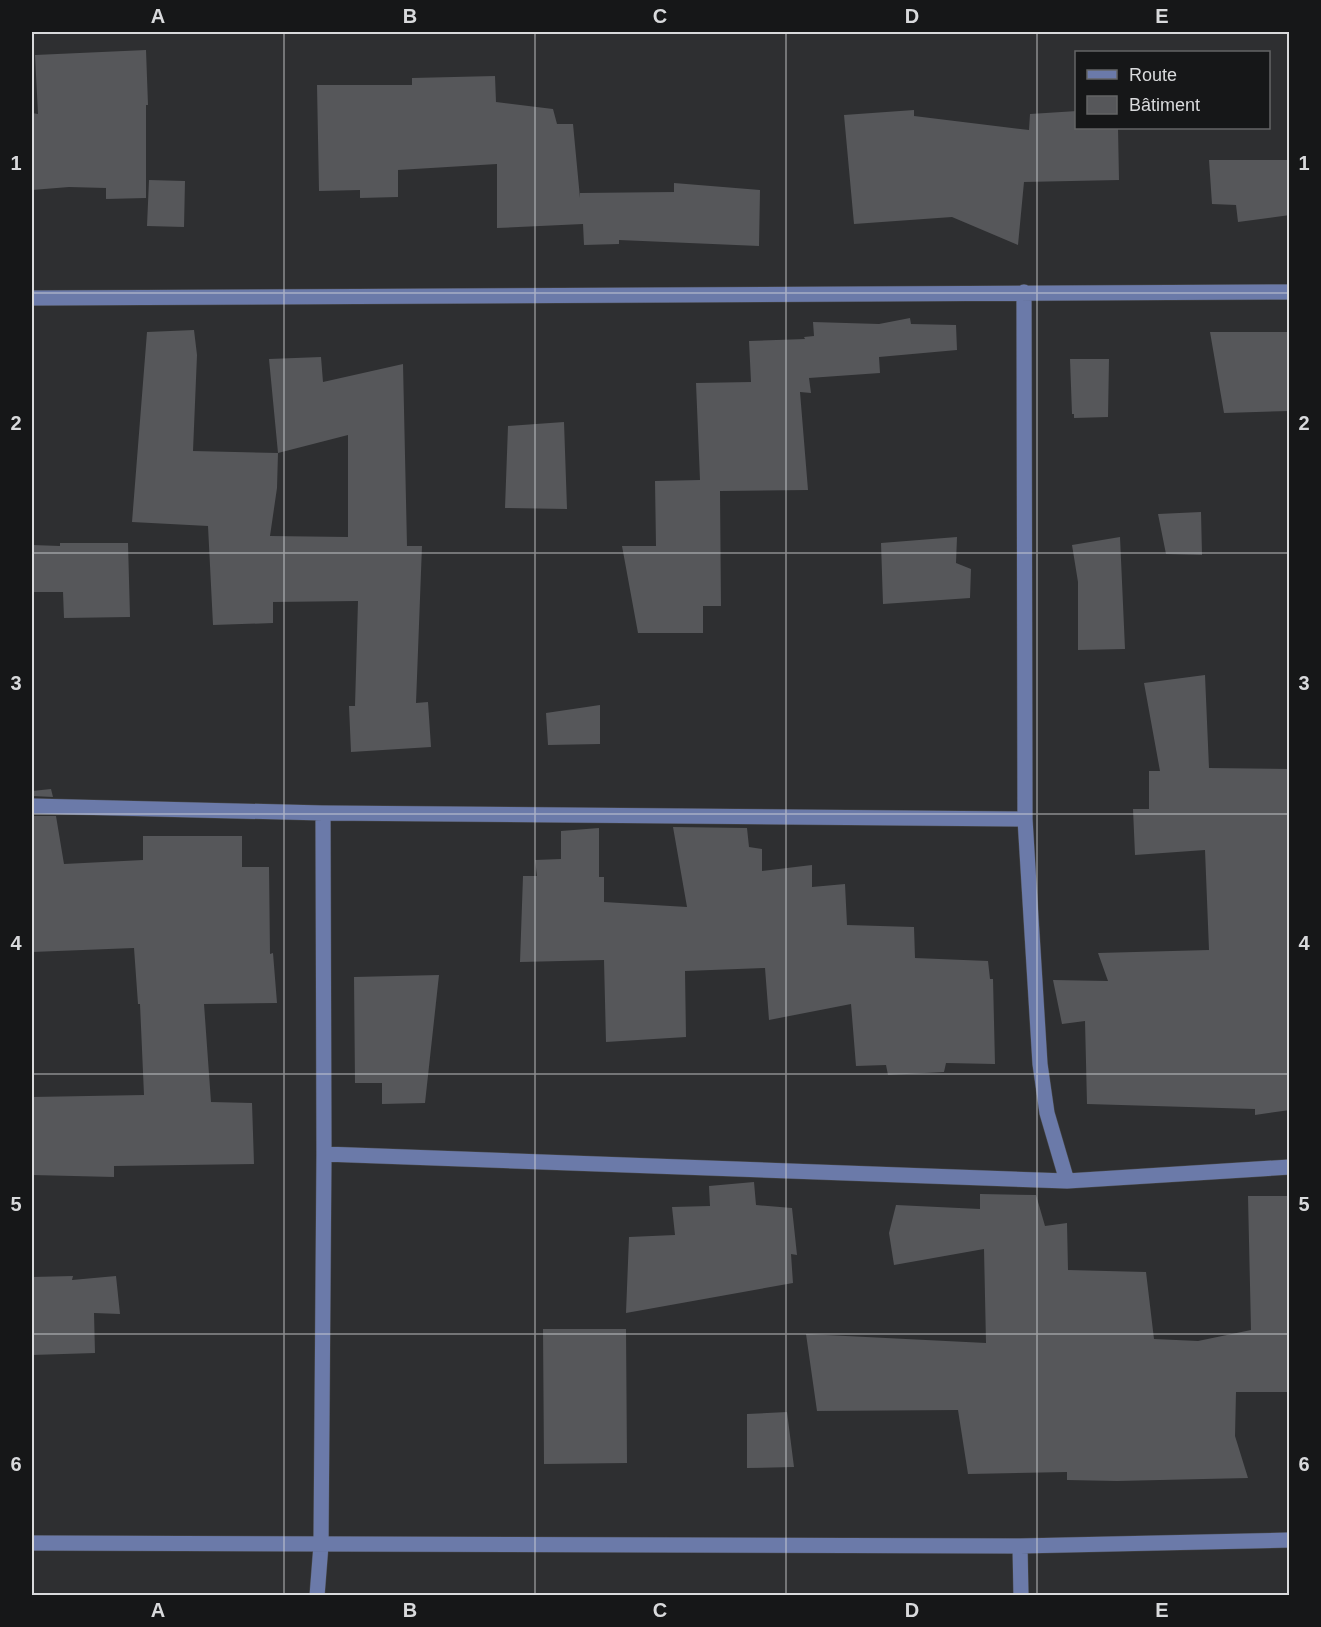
<svg xmlns="http://www.w3.org/2000/svg" width="1321" height="1627" font-family="Arial,sans-serif">
	<rect width="100%" height="100%" fill="#2e2f31"/>
	<path fill="#56575a" fill-rule="evenodd" d="M146 50 148 105H146V198L106 199V188L69 187 32 190V113L38 114 35 55Z
		M495 76 496 102 553 109 557 124H573L580 198V193L674 192V183L760 190 759 246 619 240V244L584 245 583 224 497 228V164L398 170V197L360 198V190L319 191 317 85H412V78Z
		M914 110V116L1029 130 1030 114 1077 111V128H1118L1119 180 1024 182 1018 245 952 217 854 224 844 115Z
		M1209 160H1290V215L1238 222 1236 205 1212 204Z
		M149 180 185 181 184 227 147 226Z
		M910 318 911 324 956 325 957 350 879 357 880 373 809 378 811 393 800 392 808 490 720 491 721 606H703V633H638L622 546H656L655 481 700 480 696 383 751 382 749 341 805 339 804 337 814 336 813 322 879 324Z
		M194 330 197 355 193 451 278 453 269 359 321 357 323 382 403 364 407 546H422L416 703 428 702 431 747 351 752 349 706H355L358 601 273 602V623L213 625 208 526 132 522 147 332ZM348 435V537L270 536 277 488 278 453Z
		M1210 332H1290V411L1224 413Z
		M1070 359H1109L1108 417 1074 418V414H1072Z
		M564 422 567 509 505 508 508 426Z
		M1201 512 1202 555 1166 554 1158 514Z
		M957 537 956 563 971 569 970 598 883 604 881 543Z
		M1120 537 1125 649 1078 650V582L1072 545Z
		M60 543H128L130 617 64 618 63 592H32V545L60 546Z
		M1205 675 1209 768 1290 769V1110L1255 1115V1109L1087 1104 1085 1021 1062 1024 1053 980 1108 981 1098 953 1209 950 1205 850 1135 855 1133 809H1149V771H1160L1144 683Z
		M600 705V744L548 745 546 713Z
		M51 789 53 797 32 796V791Z
		M32 816H56L64 864 143 860V836H242V867H269L270 954 273 953 277 1003 204 1004 211 1102 252 1103 254 1164 114 1166V1177L32 1175V1097L144 1095 140 1004H138L134 948 32 952Z
		M673 827 747 828 749 847 762 849V871L812 865V887L845 884 847 925 914 927 915 958 988 961 990 979H993L995 1064 946 1063 944 1072 888 1075 886 1065 856 1066 851 1004 769 1020 765 968 685 971 686 1037 606 1042 604 960 520 962 523 876H537L535 860 561 859V831L599 828V877H604V902L687 907Z
		M439 975 425 1103 382 1104V1083H355L354 977Z
		M754 1182 756 1205 792 1208 797 1255 791 1254 793 1283 626 1313 629 1237 675 1235 672 1207 710 1206 709 1186Z
		M980 1194 1036 1195 1045 1226 1067 1223 1068 1270 1146 1272 1154 1339 1198 1341 1251 1330 1248 1196H1290V1392H1236L1235 1436 1248 1478 1117 1481 1067 1480V1472L968 1474 958 1410 817 1411 806 1334 986 1343 984 1249 894 1265 889 1233 896 1205 980 1209Z
		M73 1276 72 1280 116 1276 120 1314 94 1313 95 1353 32 1355V1277Z
		M543 1329H626L627 1463 544 1464Z
		M787 1412 794 1467 747 1468V1414Z"/>
	<g fill="none" stroke-linecap="round" stroke-linejoin="round">
		<g stroke="#494a4c" stroke-width="16">
			<path id="minor" d="M1024 292 1025 819 1040 1064 1047 1113 1067 1181
				M32 298 1290 292
				M32 806 323 813 1025 819
				M324 1154 1067 1181 1290 1167
				M32 1543 1020 1546 1290 1540
				M1020 1546 1021 1596
				M317 1596 321 1545 324 1154 323 813"/>
		</g>
		<use href="#minor" stroke="#6b7aa9" stroke-width="15"/>
	</g>
	<path fill="none" stroke="#d9dadc" stroke-width="1.5" stroke-opacity="0.55" d="M284 32V1596M535 32V1596M786 32V1596M1037 32V1596M32 293H1290M32 553H1290M32 814H1290M32 1074H1290M32 1334H1290"/>
	<rect width="1321" height="1627" fill="none" stroke="#161718" stroke-width="66"/>
	<rect x="1075" y="51" width="195" height="78" fill="#161718" stroke="#646566" stroke-width="1.5"/>
	<rect x="1087" y="70" width="30" height="9" fill="#6b7aa9" stroke="#646566" stroke-width="1.5"/>
	<text x="1129" y="81" font-size="18" fill="#d9dadc">Route</text>
	<rect x="1087" y="96" width="30" height="18" fill="#56575a" stroke="#646566" stroke-width="1.5"/>
	<text x="1129" y="111" font-size="18" fill="#d9dadc">Bâtiment</text>
	<rect x="33" y="33" width="1255" height="1561" fill="none" stroke="#d9dadc" stroke-width="2"/>
	<g font-size="20" text-anchor="middle" font-weight="bold" fill="#d9dadc">
		<text x="158" y="23">A</text>
		<text x="410" y="23">B</text>
		<text x="660" y="23">C</text>
		<text x="912" y="23">D</text>
		<text x="1162" y="23">E</text>
		<text x="16" y="170">1</text>
		<text x="1304" y="170">1</text>
		<text x="16" y="430">2</text>
		<text x="1304" y="430">2</text>
		<text x="16" y="690">3</text>
		<text x="1304" y="690">3</text>
		<text x="16" y="950">4</text>
		<text x="1304" y="950">4</text>
		<text x="16" y="1211">5</text>
		<text x="1304" y="1211">5</text>
		<text x="16" y="1471">6</text>
		<text x="1304" y="1471">6</text>
		<text x="158" y="1617">A</text>
		<text x="410" y="1617">B</text>
		<text x="660" y="1617">C</text>
		<text x="912" y="1617">D</text>
		<text x="1162" y="1617">E</text>
	</g>
</svg>
